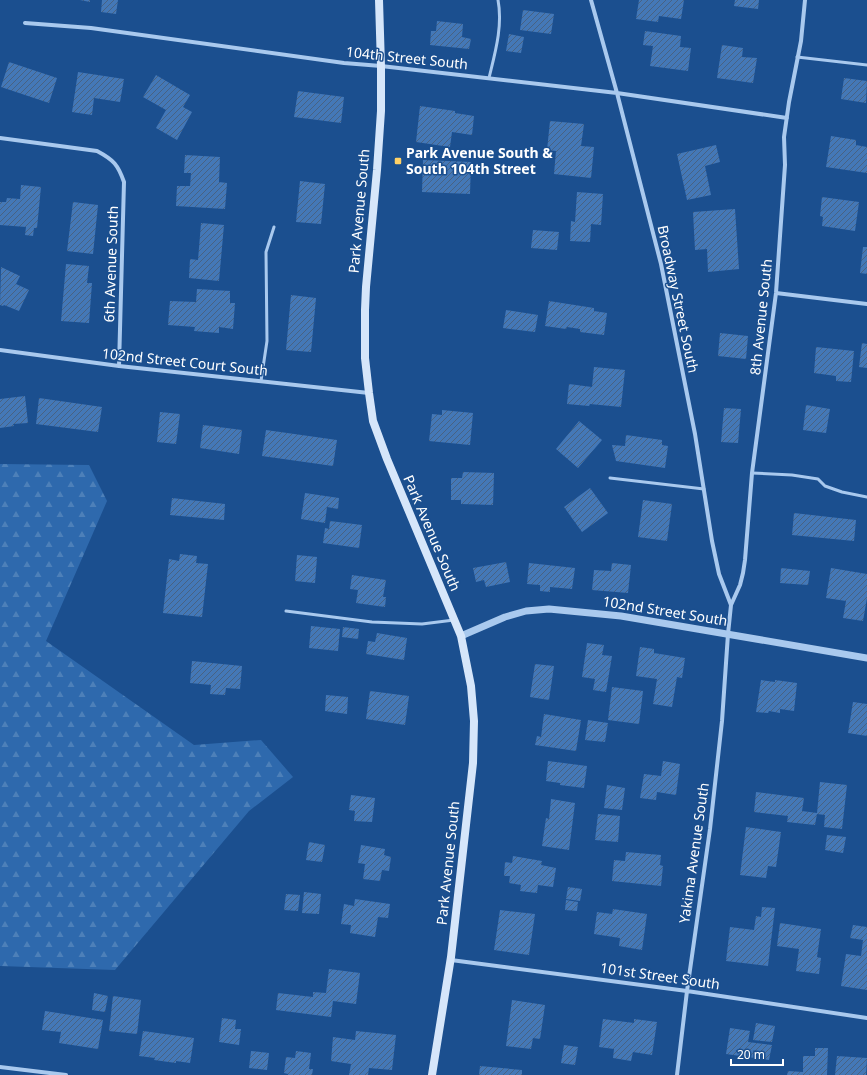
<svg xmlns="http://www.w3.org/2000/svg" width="867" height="1075" font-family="'Noto Sans',sans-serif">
	<defs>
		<pattern id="forest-firs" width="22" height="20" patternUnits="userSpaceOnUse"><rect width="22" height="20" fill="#2e69ad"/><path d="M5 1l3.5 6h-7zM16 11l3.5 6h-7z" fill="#4d80b9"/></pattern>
		<pattern id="building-hatch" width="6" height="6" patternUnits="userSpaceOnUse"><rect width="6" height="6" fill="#4478b7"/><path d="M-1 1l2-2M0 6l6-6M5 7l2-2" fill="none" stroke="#486282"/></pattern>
	</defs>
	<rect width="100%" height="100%" fill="#1b4f8f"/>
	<path fill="url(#forest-firs)" d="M0 464 89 465 107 501 46 641 194 745 261 740 293 777 249 811 115 970 0 966Z"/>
	<path fill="url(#building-hatch)" d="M80 0H90V2Z
		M102 0H118L116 14 101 12Z
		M639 0H684L681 19 659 16 658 22 636 19Z
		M735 0H759L758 9 734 6Z
		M523 10 554 14 551 34 520 30Z
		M437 21 463 24 462 37 471 39 469 49 430 45 431 31H436Z
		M645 31 681 36 680 47 691 48 688 71 650 66 653 46 643 45Z
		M509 34 524 37 521 53 506 51Z
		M722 45 743 48 742 57 757 58 753 83 717 78Z
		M9 62 57 78 49 103 1 87Z
		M78 72 124 79 120 102 94 98 92 115 72 112Z
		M156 75 190 95 183 107 192 112 177 140 156 128 166 110 143 97Z
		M844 78 867 81 866 103 841 99Z
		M298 91 344 97 341 123 294 117Z
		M420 106 455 111V113L474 116 472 135 452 132 450 147 416 142Z
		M550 121 584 124 581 146 594 147 591 178 554 174 556 151 547 150Z
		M831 136 856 140V145L867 147V173L826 167Z
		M716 145 720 162 705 166 711 195 687 200 677 154Z
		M185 155 220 157 219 182 227 183 225 209 176 206 177 186H190L191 173H184Z
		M423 160 471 162 470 194 422 192Z
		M300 181 325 184 321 224 296 222Z
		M21 185 41 187 37 228H34L33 236 25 235 26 227 0 225V202H6L7 198 20 199Z
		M577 192 603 194 601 225 591 224 590 242 570 241 571 221 575 222Z
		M822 197 859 202 855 231 822 226 823 217 820 216Z
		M73 202 98 205 93 254 67 251Z
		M735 209 739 269 708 272 707 249 695 250 693 212Z
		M201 223 224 225 219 281 189 278 190 259 198 260Z
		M533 230 559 232 557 250 531 248Z
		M863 247H867V274L860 273Z
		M66 264 89 266 87 283H92L89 323 61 321Z
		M1 267 20 276 16 284 29 290 19 311 4 305 3 306 0 305Z
		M197 289 230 291V303H235L233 329 219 327V333L194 331 195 327 168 325 170 301 196 302Z
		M291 295 316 298 311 352 286 350Z
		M549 301 594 308V311L607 313 604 335 580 332V329L567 327 566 329 545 326Z
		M506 310 538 315 535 332 503 328Z
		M720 333 748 336 746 359 718 356Z
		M862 343 867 344V368L859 367Z
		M816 347 854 351 851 382 836 381V376L814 373Z
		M594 367 625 370 621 407 590 404 589 406 567 404 569 384 592 387Z
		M25 396 28 423 13 424 14 426 0 428V399Z
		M39 398 102 407 98 432 36 424Z
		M806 405 830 409 826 433 803 430Z
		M724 408 741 409 738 443 721 442Z
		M442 410 473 413 470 445 429 441 432 414 442 415Z
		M160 412 180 414 176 444 157 442Z
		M579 421 602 440 578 468 556 449Z
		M203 425 242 430 239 454 200 448Z
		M266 430 337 440 333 466 262 456Z
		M626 435 662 440V445L668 446 665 468 616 461 612 445 625 446Z
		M463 472 494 473 493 505 461 504V500H451V478H462Z
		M590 488 608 513 582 532 564 507Z
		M305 493 339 498 338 509 327 507 325 523 301 519Z
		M172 498 225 504 224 520 170 515Z
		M643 500 672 504 667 541 638 537Z
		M794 513 856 520 854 541 792 535Z
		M330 521 362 525 359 548 323 543 325 528 329 529Z
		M180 554 197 556 196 563 208 564 202 617 163 613 169 559 179 561Z
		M297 555 317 557 315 583 295 581Z
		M506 562 510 582 486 587 484 580 476 582 473 568Z
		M529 563 575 568 572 589 550 587V592L540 591V585L527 584Z
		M612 563 631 565 628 593 592 590 594 570 611 571Z
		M781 568 810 571 808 585 780 583Z
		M831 568 867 574V598L863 621 843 618 846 601 826 598Z
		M352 575 386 580 383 597H386L385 607 356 603 358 590 350 589Z
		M311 626 340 629 338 651 309 648Z
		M343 627 359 629 358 639 342 637Z
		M377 633 407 638 404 660 366 654 368 641 375 642Z
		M587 643 604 645 602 655 612 656 606 692 593 690 595 679 582 677Z
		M640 647 654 649V653L685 658 682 678 677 677 672 707 653 704 657 679 636 676Z
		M192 661 242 666 240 689 226 688 225 695 210 694 211 685 190 683Z
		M535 664 554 666 549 700 530 697Z
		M761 680 775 682V680L797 683 794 711 780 709V713L769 711 768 713 756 712Z
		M612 687 643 691 639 724 608 720Z
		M370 691 409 696 405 725 366 719Z
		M326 695 348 697 347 714 325 711Z
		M853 702 867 704V736L848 733Z
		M544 714 581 720 576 751 535 745 537 736 541 737Z
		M588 720 608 723 605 742 585 740Z
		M548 761 587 766 584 788 560 785V783L546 781Z
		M663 761 680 764 676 795 657 792 656 800 640 798 644 774 661 776Z
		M820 782 847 785 842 829 824 827 825 815 817 814 815 825 787 822 788 816 754 812 756 792 804 798 802 811 817 813Z
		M607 785 625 788 622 810 604 808Z
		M351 795 375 798 372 822 354 821 355 811 349 810Z
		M551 799 575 803 569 850 542 846 546 818 549 819Z
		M598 814 620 816 618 842 595 840Z
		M746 827 781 832 776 867 768 866 766 878 740 875Z
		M827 835 846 837 843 853 825 850Z
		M309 842 325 845 322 862 306 860Z
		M361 845 385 849 384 855 391 857 389 871 382 870 380 881 363 879 365 864 358 863Z
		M626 852 661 855 660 865 663 866 661 886 612 881 614 860 625 861Z
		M513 856 542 861 541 865 556 868 553 887 538 885 537 893 520 891 521 885 509 883 510 876H504L505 862 512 863Z
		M568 887 582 889 580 901 566 899Z
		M304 892 321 894 319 914 302 913Z
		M286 894 300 895 298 911 284 910Z
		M355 899 390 904 388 918 378 917 375 937 350 933 351 925 341 924 344 904 354 906Z
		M566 900 578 902 577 911 565 910Z
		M762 907 775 908 768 966 726 961 730 927 754 930 756 916 761 917Z
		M613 909 647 914 642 950 619 946 620 938 594 934 597 912 612 914Z
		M500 910 535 914 529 955 494 950Z
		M780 923 821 929 817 957 821 958 819 974 796 971 799 949 777 946Z
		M853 925 867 927V990L841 986 846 954 861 956 863 940 850 938Z
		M329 969 360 973 356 1004 333 1001 331 1017 276 1010 278 993 313 997V992L326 993Z
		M94 993 108 996 105 1012 92 1010Z
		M113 996 141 1000 137 1034 109 1031Z
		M512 1000 545 1005 540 1039 533 1038 531 1049 506 1046Z
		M45 1011 103 1020 98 1049 59 1043 61 1032 42 1030Z
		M222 1018 236 1020 235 1029H241L239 1045 219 1042Z
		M603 1019 634 1023V1019L657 1022 652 1055 633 1052 631 1061 613 1058 614 1049 599 1047Z
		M756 1023 775 1026 772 1042 753 1040Z
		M730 1028 750 1031 748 1042 772 1045 769 1060 726 1054Z
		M143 1031 194 1038 190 1063 176 1061V1063L154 1060 155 1058 139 1056Z
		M356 1031 396 1035 392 1070 369 1068 368 1075H349L351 1064 331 1061 333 1037 355 1040Z
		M564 1045 578 1047 575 1065 561 1063Z
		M815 1048H828L827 1075H787L788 1071 803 1072V1056H815Z
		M251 1051 269 1053 267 1070 249 1068Z
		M296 1051 311 1053 309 1069H313L312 1075H288V1074L284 1073 286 1057 295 1058Z
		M837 1056 867 1058 866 1075H835Z
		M480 1066 522 1070V1075H479Z"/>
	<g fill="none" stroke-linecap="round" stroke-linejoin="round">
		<path stroke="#a9c9ee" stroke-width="3" d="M797 57 867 65
			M489 78C495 53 503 26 498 0
			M261 381 267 341 266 252 274 227
			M752 473 792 475 818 479 825 486 842 492 867 497
			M610 478 704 489
			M286 611 372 622 422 624 454 620"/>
		<path stroke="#a9c9ee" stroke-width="4" d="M591 0 617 93 661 264 695 434 712 541 719 574 731 605
			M25 23 91 28 344 63 381 66 617 93 787 118
			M0 138 97 151C114 160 118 165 124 182L119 366
			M776 293 867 304
			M0 350 119 366 369 393
			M451 960 687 991 867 1018
			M0 1067 66 1075
			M677 1075 687 991 710 829 722 721 728 634 731 605 740 585 743 573 745 560 752 473 776 293 785 165 784 137 789 102 801 41 805 0"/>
		<path stroke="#a9c9ee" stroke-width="7" d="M461 636 505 617 526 611 549 609 621 616 867 658"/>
		<path stroke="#d6e6fa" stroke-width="8" d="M379 0 381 66V111L377 170 366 287 365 310V358L369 393 373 421 387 459 461 636 471 686 474 721 473 763 451 957 432 1075"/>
	</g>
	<rect fill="#ffd166" stroke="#1b4f8f" stroke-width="1.5" x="394" y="157" width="8" height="8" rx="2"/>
	<g text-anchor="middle" stroke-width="3" stroke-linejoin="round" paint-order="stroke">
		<g font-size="14" fill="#fff" stroke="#1b4f8f">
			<text transform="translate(407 58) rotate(6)" y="5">104th Street South</text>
			<text transform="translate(359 211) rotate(-85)" y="5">Park Avenue South</text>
			<text transform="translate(111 264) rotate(-88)" y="5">6th Avenue South</text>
			<text transform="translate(678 299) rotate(78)" y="5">Broadway Street South</text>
			<text transform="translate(761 317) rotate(-84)" y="5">8th Avenue South</text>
			<text transform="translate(185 362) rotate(6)" y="5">102nd Street Court South</text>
			<text transform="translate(432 533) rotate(67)" y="5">Park Avenue South</text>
			<text transform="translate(665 611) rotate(9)" y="5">102nd Street South</text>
			<text transform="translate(694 853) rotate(-82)" y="5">Yakima Avenue South</text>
			<text transform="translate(448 863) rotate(-84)" y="5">Park Avenue South</text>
			<text transform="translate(660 976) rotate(8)" y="5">101st Street South</text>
		</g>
		<g font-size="14" font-weight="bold" fill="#fff" stroke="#1b4f8f" text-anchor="start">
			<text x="406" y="158">Park Avenue South &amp;<tspan x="406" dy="16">South 104th Street</tspan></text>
		</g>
	</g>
	<path d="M731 1059v6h52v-6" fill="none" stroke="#ffffff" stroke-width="2"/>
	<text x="737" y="1059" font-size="12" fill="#ffffff" stroke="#1b4f8f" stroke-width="3" paint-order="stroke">20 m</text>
</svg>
